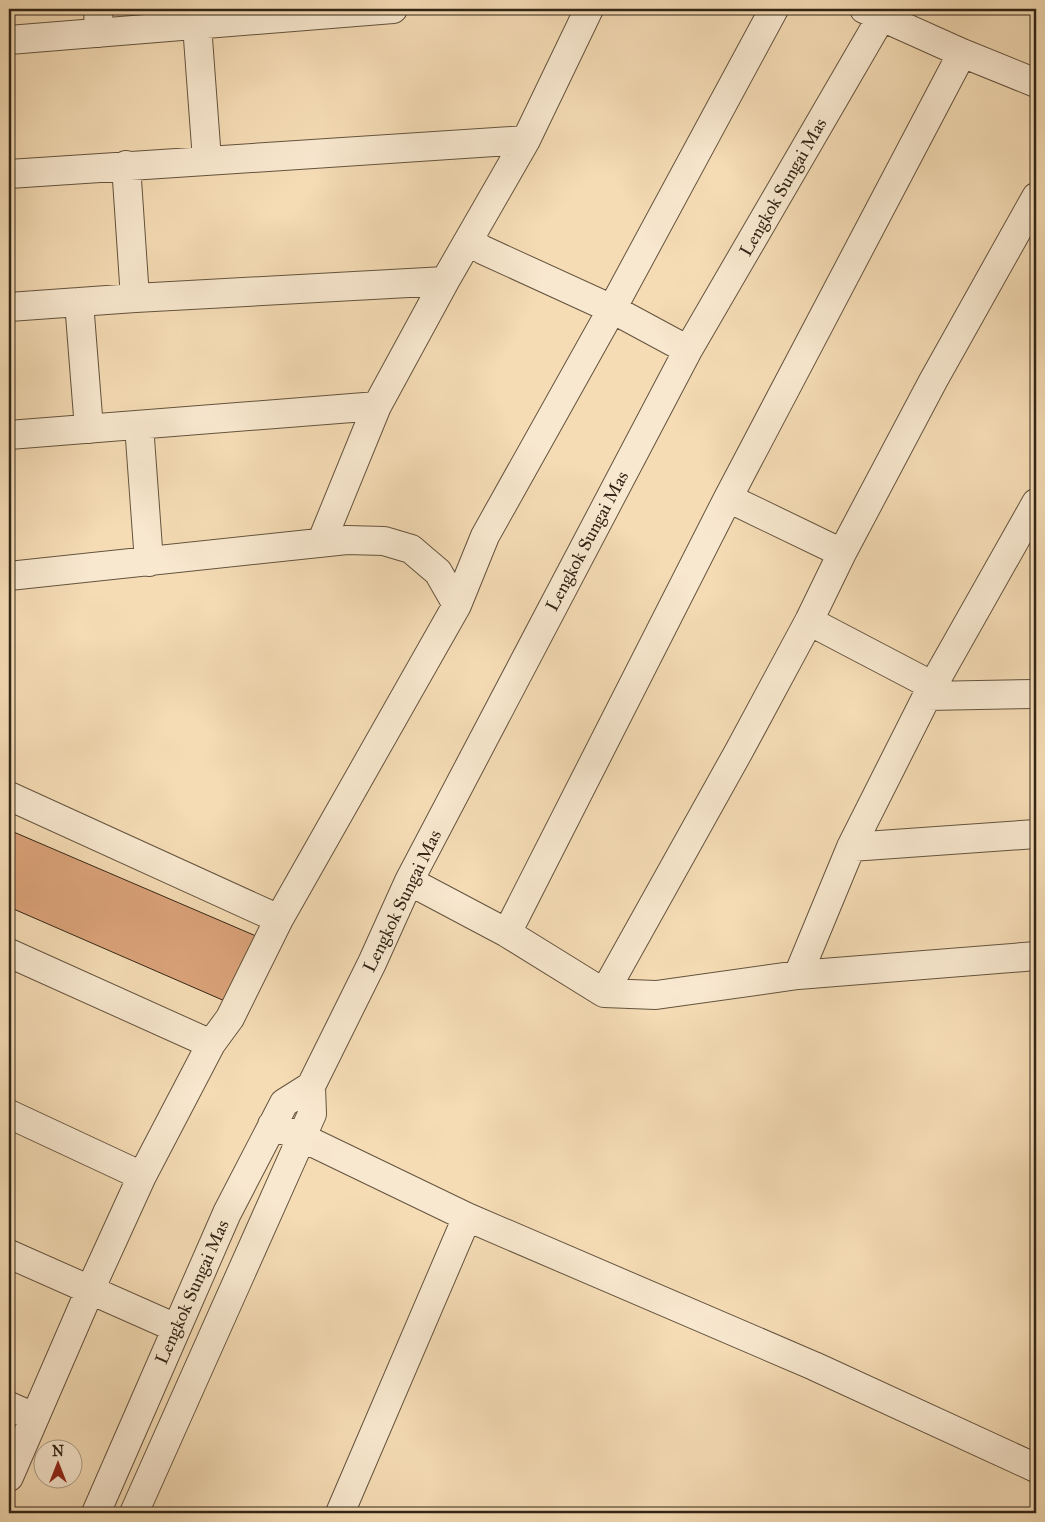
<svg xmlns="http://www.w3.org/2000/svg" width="1045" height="1522" font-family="'IM FELL Great Primer',serif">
	<rect width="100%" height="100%" fill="#f5dcb5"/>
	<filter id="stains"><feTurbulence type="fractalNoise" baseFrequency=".004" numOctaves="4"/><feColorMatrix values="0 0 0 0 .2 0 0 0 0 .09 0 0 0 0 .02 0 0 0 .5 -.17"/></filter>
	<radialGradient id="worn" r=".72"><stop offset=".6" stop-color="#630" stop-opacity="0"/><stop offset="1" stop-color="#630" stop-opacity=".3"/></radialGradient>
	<path fill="#dca37a" stroke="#332516" d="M9 830 263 939 234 1005 9 907Z"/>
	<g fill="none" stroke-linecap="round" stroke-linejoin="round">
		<g stroke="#64533e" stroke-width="30">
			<path id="minor" d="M98 9 99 33
				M864 9 962 53 1036 83
				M197 25 207 160
				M9 40 393 9
				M126 165 135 298
				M9 174 526 140
				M469 241 483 250 612 309 688 350
				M79 302 89 429
				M9 307 135 298 445 281
				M139 425 149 562
				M9 435 377 406
				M728 498 842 553
				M321 543 377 406 445 281 526 140 589 9
				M9 576 347 540 384 541 411 549 438 572 457 605
				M809 621 933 686
				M927 696 1036 694
				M9 796 279 919
				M851 847 1036 834
				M409 881 507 933 604 993 656 995 798 975 1036 956
				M507 933 728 498 962 53
				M9 953 211 1044
				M798 975 851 847 927 696 1036 503
				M604 993 739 751 809 621 842 553 933 381 1036 197
				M9 1114 142 1176
				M272 1125 301 1137 467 1217 814 1366 1036 1468
				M9 1254 176 1328
				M9 1406 34 1417
				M9 1477 90 1290 142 1176 211 1044 230 1018 279 919 457 605 485 536 612 309 774 9
				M96 1513 227 1213 284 1103 311 1086
				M134 1513 312 1114 311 1086 372 963 409 881 688 350 886 9
				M340 1513 467 1217"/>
		</g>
		<use href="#minor" stroke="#f8e8cf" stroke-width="28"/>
	</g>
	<g text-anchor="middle" stroke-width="5" stroke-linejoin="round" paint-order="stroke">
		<g font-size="18" fill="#332516" stroke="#f8e8cf">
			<text transform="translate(783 187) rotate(-60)" y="6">Lengkok Sungai Mas</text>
			<text transform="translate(587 541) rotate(-62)" y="6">Lengkok Sungai Mas</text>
			<text transform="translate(402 901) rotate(-64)" y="6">Lengkok Sungai Mas</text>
			<text transform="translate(192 1292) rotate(-66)" y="6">Lengkok Sungai Mas</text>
		</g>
	</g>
	<rect width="1045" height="1522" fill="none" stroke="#f5dcb5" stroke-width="30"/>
	<rect x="10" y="10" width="1025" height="1502" fill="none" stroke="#332516" stroke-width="2.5"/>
	<rect x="15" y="15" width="1015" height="1492" fill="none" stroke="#332516"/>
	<g transform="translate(58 1464)"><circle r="24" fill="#f8e8cf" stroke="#a99a85"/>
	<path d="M0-4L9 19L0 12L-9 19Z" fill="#8f2418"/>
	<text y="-8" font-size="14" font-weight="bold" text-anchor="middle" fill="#332516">N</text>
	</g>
	<rect width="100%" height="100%" filter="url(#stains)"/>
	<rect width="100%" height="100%" fill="url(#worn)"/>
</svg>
